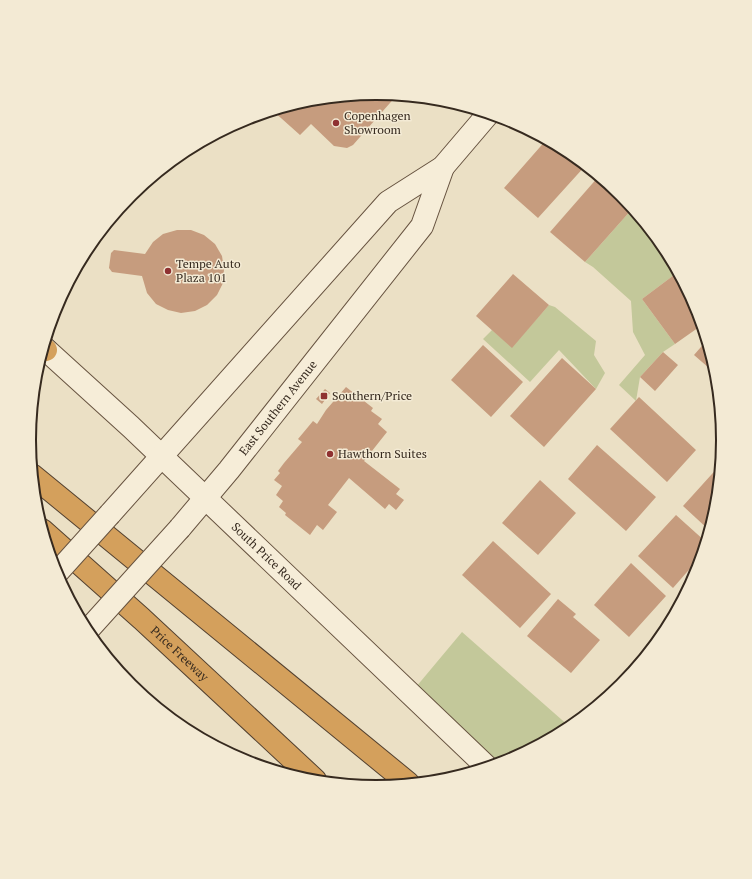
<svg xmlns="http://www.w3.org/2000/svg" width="752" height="879" font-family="'PT Serif',serif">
	<rect width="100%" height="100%" fill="#ebe0c5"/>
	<path fill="#c3c89a" d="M633 208 665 247 678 272 642 299 675 344 663 352 640 377 636 401 619 385 645 355 633 332 631 301 593 267 585 262Z
		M549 305 555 307 596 341 594 355 605 373 596 389 559 350 530 382 483 339 492 330 512 347Z
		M462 632 570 727 509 760 498 763 416 687Z"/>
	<path fill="#c69c7e" d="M376 93 397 95 353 145 347 148 334 146 311 124 300 135 272 110 309 99Z
		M547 139 569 151 586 165 538 218 504 188Z
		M599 176 622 194 633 208 585 262 550 232Z
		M177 230H191L204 235 215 244 222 256 224 269 223 283 217 295 207 305 195 311 181 313 168 310 156 304 147 293 142 276 112 272 109 268 111 253 114 250 145 254 153 242 163 234Z
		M678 272 697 307 702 325 675 344 642 299Z
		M513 274 549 305 512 348 476 316Z
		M707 340 716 372 717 375 694 355Z
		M483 345 523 382 491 417 451 380Z
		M663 352 678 365 655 391 640 377Z
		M562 358 596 389 544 447 510 416Z
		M346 387 373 408 371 411 382 419 378 424 387 432 364 461 400 489 396 494 404 500 396 510 389 504 385 509 349 478 328 505 337 512 323 530 317 525 310 535 285 515 286 513 279 507 283 501 276 495 282 486 274 480 280 473 278 471 284 463 302 442 298 439 313 421 317 424 326 410Z
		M325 389 330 393 322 404 316 399Z
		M639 397 696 450 667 482 610 429Z
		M597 445 656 497 626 531 568 479Z
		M721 464 716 507 709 530 683 506Z
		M540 480 576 513 538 555 502 523Z
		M676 515 706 542 701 556 673 588 638 556Z
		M493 541 551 594 520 628 462 575Z
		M631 563 666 596 629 637 594 605Z
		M558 599 576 614 573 617 600 640 571 673 527 636Z"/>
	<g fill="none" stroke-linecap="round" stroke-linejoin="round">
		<g stroke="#675340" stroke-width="24">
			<g id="secondary">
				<path id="s1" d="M43 347 131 427 487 767"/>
				<path d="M110 514 388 202 443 167 489 113"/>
				<path id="s2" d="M180 528 229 470 422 226 443 167"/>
			</g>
		</g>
		<g stroke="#534130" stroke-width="24">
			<g id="motorway">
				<path d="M43 348 46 350"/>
				<path d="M32 475 408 783"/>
				<path id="s3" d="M42 530 142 619 315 780"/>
			</g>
		</g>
		<use href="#secondary" stroke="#f6edd8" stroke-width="22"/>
		<use href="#motorway" stroke="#d4a05c" stroke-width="22"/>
		<g stroke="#675340" stroke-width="24" stroke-linecap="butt">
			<path id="secondary-bridge" d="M56 574 110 514
				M87 631 180 528"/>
		</g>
		<use href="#secondary-bridge" stroke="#f6edd8" stroke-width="22"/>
	</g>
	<g fill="#8f3131" stroke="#f3ead4" stroke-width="1.5">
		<circle cx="336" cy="123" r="4"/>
		<circle cx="168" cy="271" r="4"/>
		<rect x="320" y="392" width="8" height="8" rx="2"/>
		<circle cx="330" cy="454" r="4"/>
	</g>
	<g text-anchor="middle" stroke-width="3" stroke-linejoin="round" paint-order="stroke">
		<g font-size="12" fill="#362a1f" stroke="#f3ead4" text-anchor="start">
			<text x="344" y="120">Copenhagen<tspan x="344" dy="14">Showroom</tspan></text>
			<text x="176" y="268">Tempe Auto<tspan x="176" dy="14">Plaza 101</tspan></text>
			<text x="332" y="400">Southern/Price</text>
			<text x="338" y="458">Hawthorn Suites</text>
		</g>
		<g font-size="12" fill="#362a1f" stroke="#f3ead4">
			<text dy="4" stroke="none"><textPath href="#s2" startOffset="155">East Southern Avenue</textPath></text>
			<text dy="4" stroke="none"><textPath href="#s1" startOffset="306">South Price Road</textPath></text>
			<text dy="4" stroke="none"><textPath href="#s3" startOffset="185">Price Freeway</textPath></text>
		</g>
	</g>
	<path d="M0 0H752V879H0ZM36 440a340 340 0 1 1 680 0a340 340 0 1 1-680 0Z" fill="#f3ead4" fill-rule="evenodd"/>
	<path fill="none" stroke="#362a1f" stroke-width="2" d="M36 440a340 340 0 1 1 680 0a340 340 0 1 1-680 0Z"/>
</svg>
